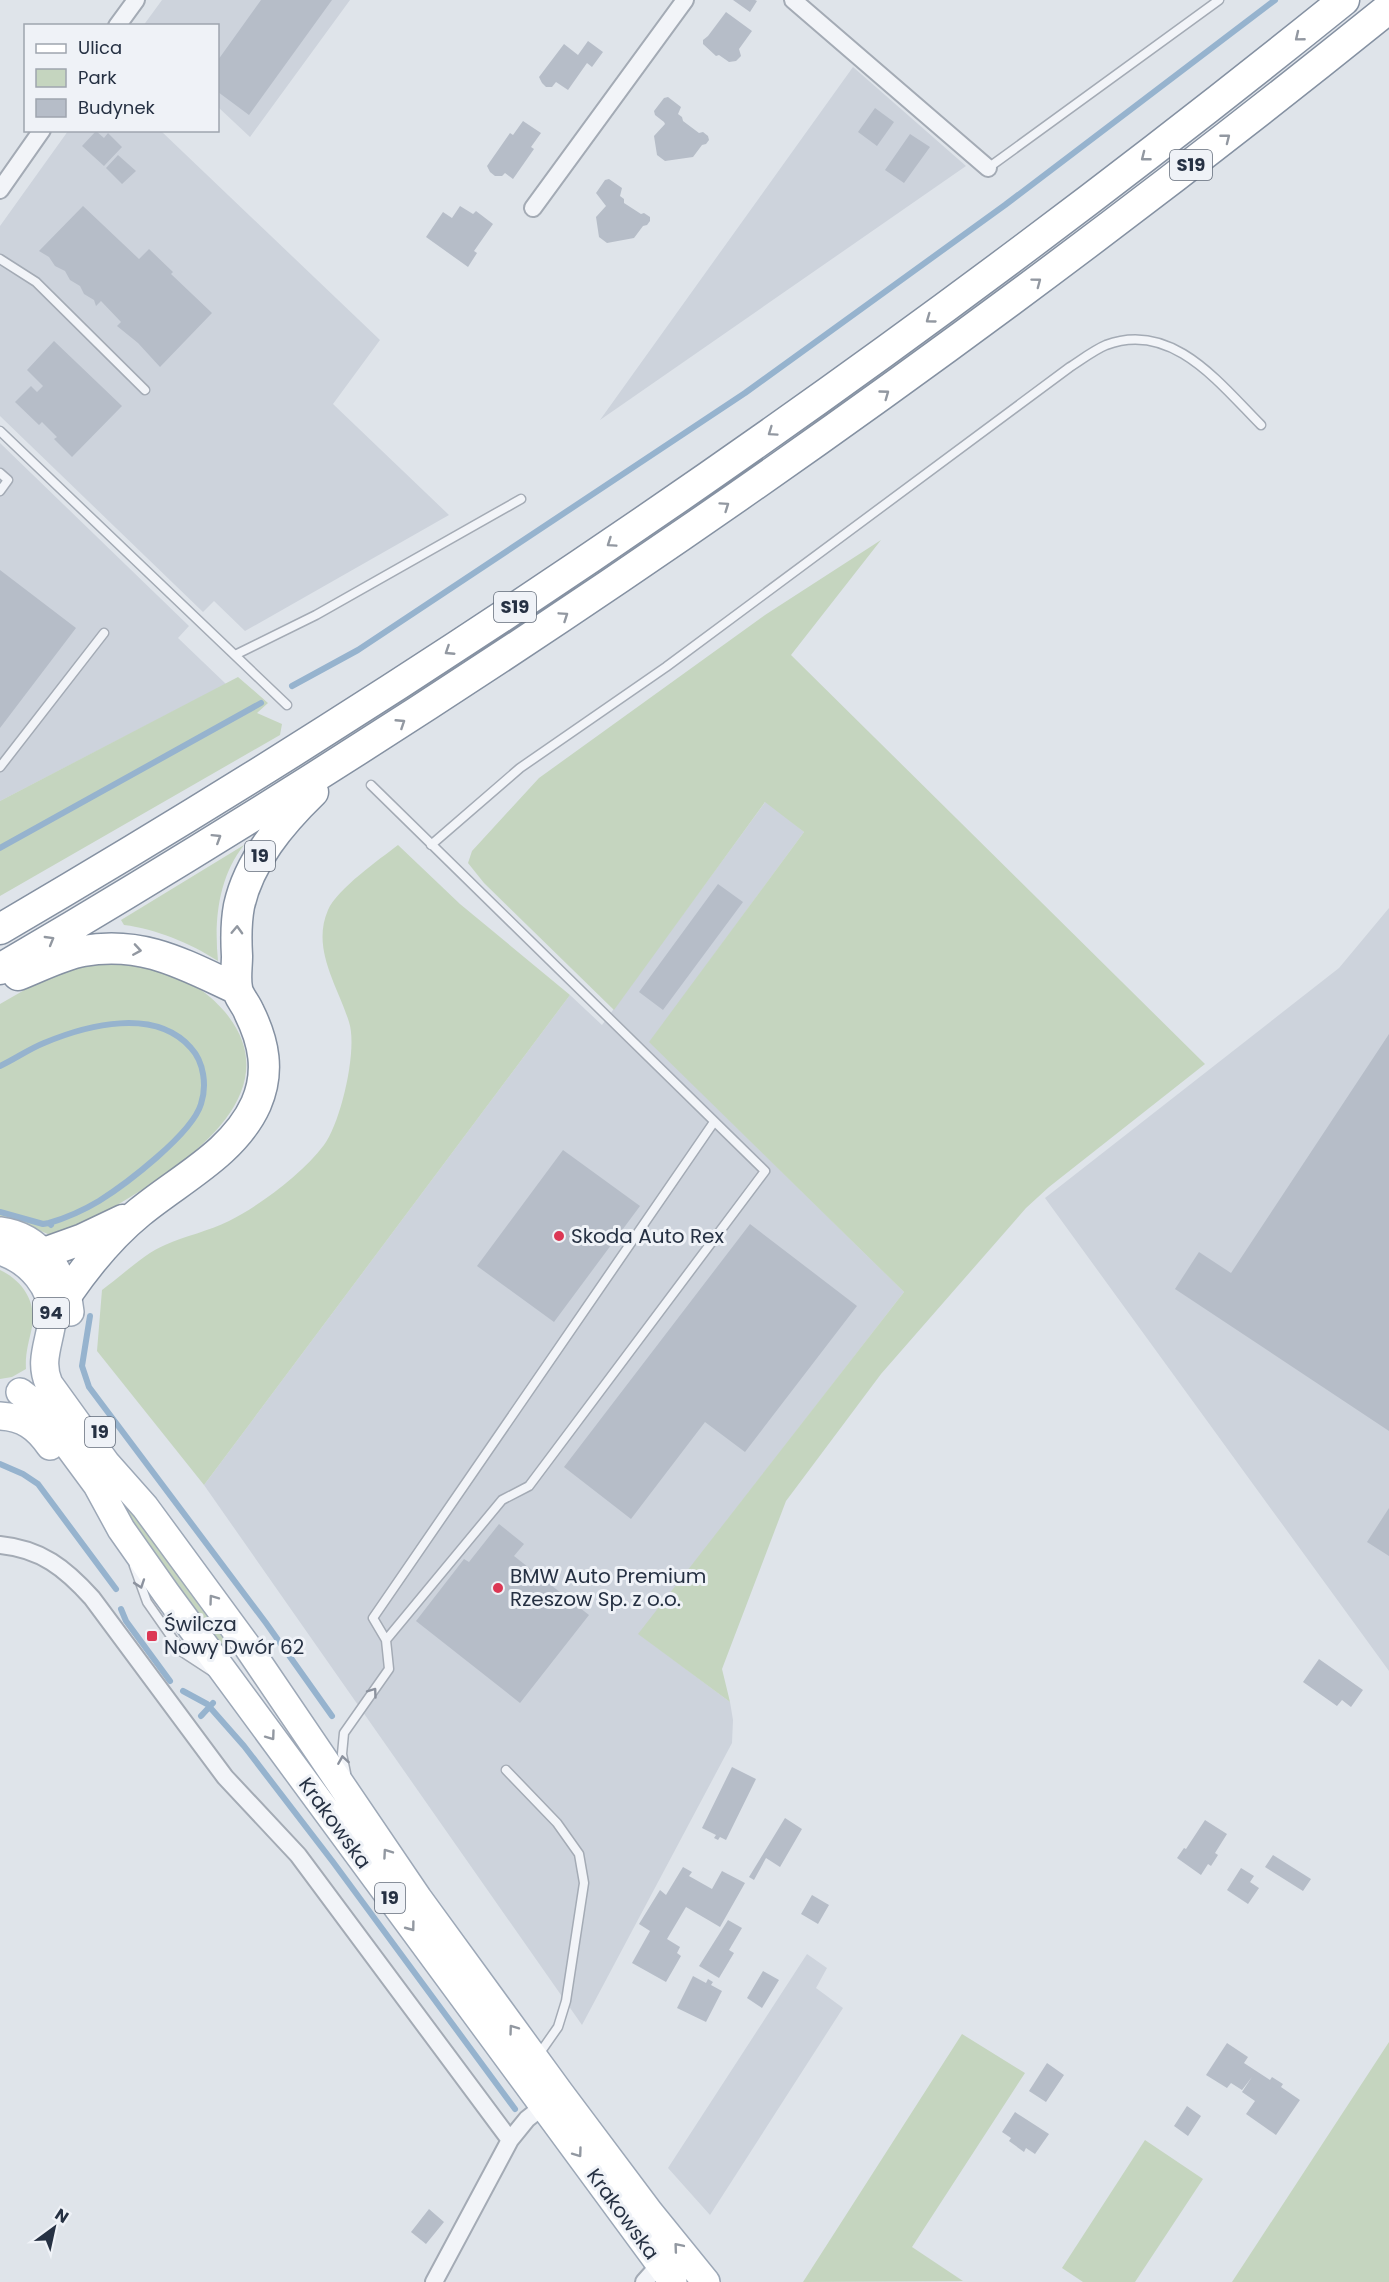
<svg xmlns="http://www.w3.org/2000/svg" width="1389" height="2282" font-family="Poppins,sans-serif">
	<rect width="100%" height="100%" fill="#dfe4ea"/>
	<path fill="#cdd3dc" d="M162 0H350L250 137 218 107V26H143Z
		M853 67 966 166 600 420Z
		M68 131H161L380 340 333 404 449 515 245 631 214 601 203 612 0 416V226Z
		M0 443 189 626 178 638 226 684 0 801Z
		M766 801 804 832 650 1042 904 1292 639 1634 730 1702 733 1720 732 1743 582 2025 204 1485 570 995 602 1025Z
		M1389 908V1671L1045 1198 1339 968Z
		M807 1954 827 1968 816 1988 843 2008 710 2215 668 2168Z"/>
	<path fill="#c5d5bf" d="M881 540 791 655 1205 1064 1049 1187 1026 1208 881 1374 786 1501 722 1669 730 1702 638 1634 904 1292 649 1042 804 832 765 802 614 1010 484 883 468 863 472 851 539 778 765 615Z
		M238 677 268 703 257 713 282 724 280 735 0 896V801Z
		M244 845C218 878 214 921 218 961 190 943 156 929 124 925L121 920Z
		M398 845 460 904 570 995 204 1485 97 1351 102 1290C120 1277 145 1253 165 1245 185 1236 209 1231 229 1221 262 1204 302 1174 324 1145 341 1122 358 1049 349 1022 338 986 311 949 328 910 337 889 380 859 398 845Z
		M94 961C110 961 128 960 144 963 151 964 159 968 165 971 191 983 206 990 225 1012 307 1111 131 1196 65 1235H50L11 1218 0 1217V1004L54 973Z
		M0 1270C22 1280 37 1302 32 1327 29 1342 25 1353 26 1369L12 1377 0 1379Z
		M45 1393 228 1645 230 1651 225 1649 40 1397Z
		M962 2034 1025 2073 912 2247 963 2281 803 2282Z
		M1389 2042V2282H1232Z
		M1145 2140 1203 2179 1135 2282H1083L1062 2268Z"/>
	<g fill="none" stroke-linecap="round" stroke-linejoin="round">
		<path stroke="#96b3ce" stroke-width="6" d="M292 686 358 650 745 393 1005 205 1275 0
			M0 848 261 703
			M0 1066C15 1059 29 1049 44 1043 87 1025 155 1007 191 1048 204 1062 207 1086 201 1104 192 1134 126 1184 99 1201 84 1210 66 1218 49 1223L51 1225
			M0 1212 43 1224 49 1223
			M90 1316 82 1366 89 1387 266 1623 332 1716
			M0 1464 23 1474 38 1484 116 1589
			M121 1609 126 1621 170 1681
			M183 1691 207 1704 244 1746 333 1862 515 2109
			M201 1716 213 1703"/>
	</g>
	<path fill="#b6bdc8" d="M261 0H332L249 115 218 92V60Z
		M733 0H755L757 1 750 12Z
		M726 12 752 31 739 49 741 56 736 61 729 62 719 55 716 56 703 44V40L708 36Z
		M588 41 603 52 592 67 587 63 568 90 556 82 552 87H546L542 83 539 77 564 44 578 55Z
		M668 97 681 107 678 114 682 117 683 121 699 133 703 132 708 136 709 140 706 144 702 145 693 157 665 161 657 155 654 136 665 124 664 122 655 115 654 111 664 98Z
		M875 108 894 122 877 146 858 132Z
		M523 121 541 133 531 147 534 149 513 179 505 173 502 176H495L490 172 487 166 510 133 513 135Z
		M96 131 104 138 108 133 122 147 104 166 82 146Z
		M910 134 930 147 904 183 885 170Z
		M118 155 136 171 122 184 106 168Z
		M609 179 622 188 620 196 624 199V203L641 214 644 213 650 217V221L647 225 643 226 634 238 607 243 599 237 596 217 606 206 596 193 605 180Z
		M83 206 139 259 149 249 173 272 171 274 212 313 160 367 138 343 117 326 121 322 101 301 96 306 94 300 84 294 80 286 70 280 65 271 55 266 49 257 39 251Z
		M460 206 473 214 476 211 493 224 474 251 477 253 468 267 426 237 443 212 452 218Z
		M54 341 122 406 72 457 54 439 57 437 42 422 39 425 15 402 31 386 37 392 43 386 27 370Z
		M0 570 76 628 0 728Z
		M718 884 743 902 663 1010 639 992Z
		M1389 1034V1431L1175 1289 1199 1252 1231 1273Z
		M563 1150 640 1206 554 1322 477 1266Z
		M750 1224 857 1306 745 1452 705 1422 631 1519 564 1467Z
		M1389 1508V1556L1367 1542Z
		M499 1524 524 1544 514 1556 589 1615 520 1703 416 1621 464 1559 469 1562Z
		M1319 1659 1363 1690 1351 1707 1342 1700 1337 1706 1303 1682Z
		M732 1767 756 1779 726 1840 720 1837 718 1840 714 1838 716 1835 702 1828Z
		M785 1818 802 1829 780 1867 766 1858 754 1880 749 1877Z
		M1205 1820 1227 1834 1215 1853 1218 1855 1211 1866 1208 1864 1201 1875 1177 1858 1184 1848 1186 1849Z
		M1273 1855 1311 1879 1303 1891 1265 1867Z
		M683 1867 692 1872 689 1876 712 1889 722 1871 745 1883 720 1927 686 1907 667 1939 680 1947 677 1953 681 1956 666 1982 632 1963 650 1931 639 1924 660 1890 666 1895Z
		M1241 1868 1254 1876 1250 1882 1259 1888 1248 1904 1227 1890Z
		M812 1895 829 1905 818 1924 801 1914Z
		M728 1920 742 1928 729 1950 734 1953 719 1978 699 1966Z
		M763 1971 779 1980 762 2008 747 1998Z
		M693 1976 706 1983 708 1979 713 1982 711 1985 722 1991 706 2022 677 2008Z
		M1227 2043 1248 2057 1244 2063 1270 2080 1272 2077 1283 2084 1281 2087 1300 2100 1276 2135 1246 2114 1255 2101 1242 2092 1252 2077 1242 2090 1231 2083 1227 2088 1206 2075Z
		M1047 2063 1064 2075 1046 2102 1029 2091Z
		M1187 2106 1201 2116 1188 2136 1174 2126Z
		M1015 2112 1049 2134 1035 2154 1026 2148 1024 2152 1009 2141 1011 2138 1002 2132Z
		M429 2209 444 2222 426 2244 411 2232Z"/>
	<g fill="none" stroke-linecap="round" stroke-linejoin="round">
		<g stroke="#a4abb5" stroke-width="11">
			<path id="service" d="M988 168 1219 0
				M0 259 36 282 145 390
				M0 431 287 705
				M0 473 8 480 0 491
				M235 655 316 615 521 499
				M0 767 104 633
				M431 845 520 768 666 667 1070 367C1081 360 1094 350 1106 345 1172 320 1220 384 1261 425
				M134 1566 147 1602 182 1652 211 1671
				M386 1640 373 1618 714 1122
				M506 1770 557 1823 579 1854 584 1883 566 2001 558 2027 537 2057
				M346 1773 342 1754 344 1733 389 1669 386 1640 502 1500 529 1486 765 1171 371 785"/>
		</g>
		<g stroke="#a4abb5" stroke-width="20">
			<path id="minor" d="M793 0 988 168
				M117 26 136 0
				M0 190 42 130
				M533 208 685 0
				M0 1545C41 1549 65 1568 92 1598L225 1777 298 1855 510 2140
				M434 2282 510 2140 527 2119 551 2100
				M644 2282 660 2264"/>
		</g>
		<g stroke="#9da8b7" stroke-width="30">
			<path id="primary" d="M0 1231C41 1236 66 1274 70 1312
				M0 1251C29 1260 55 1288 52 1321 49 1344 39 1362 49 1384L106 1463 145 1507 247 1646 418 1898 560 2093 650 2213 706 2282
				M20 1392 33 1402 49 1420 97 1485 121 1529 166 1593 673 2282
				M0 1416C23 1417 37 1427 50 1446"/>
		</g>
		<g stroke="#8591a2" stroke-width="33">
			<path id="motorway" d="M0 929C471 654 920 342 1344 0
				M0 969C487 683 949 363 1389 8
				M18 975C39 967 61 955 83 951 143 940 185 965 237 989
				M44 1253 83 1239 123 1220
				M68 1293C88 1264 113 1234 140 1212 180 1179 234 1153 256 1104 270 1072 264 1042 249 1012 246 1004 238 996 237 988 235 978 237 966 237 956 236 939 236 922 239 906 249 861 281 823 313 792"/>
		</g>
		<use href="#service" stroke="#f2f4f8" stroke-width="8"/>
		<use href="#minor" stroke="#f2f4f8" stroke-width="16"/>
		<use href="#primary" stroke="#fff" stroke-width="27"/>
		<use href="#motorway" stroke="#fff" stroke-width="30"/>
	</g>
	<defs><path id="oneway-chevron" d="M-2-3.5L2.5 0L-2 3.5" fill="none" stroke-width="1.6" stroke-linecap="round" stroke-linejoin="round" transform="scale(1.5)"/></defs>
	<g stroke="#9298a1">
		<use href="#oneway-chevron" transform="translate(1299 37) rotate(141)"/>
		<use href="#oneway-chevron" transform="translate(1226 138) rotate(-38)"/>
		<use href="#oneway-chevron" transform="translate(1145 157) rotate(142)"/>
		<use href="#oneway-chevron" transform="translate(1037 282) rotate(-37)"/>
		<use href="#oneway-chevron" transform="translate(930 319) rotate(144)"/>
		<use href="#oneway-chevron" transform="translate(885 394) rotate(-36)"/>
		<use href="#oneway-chevron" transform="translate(772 432) rotate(145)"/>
		<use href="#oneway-chevron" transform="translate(725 506) rotate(-35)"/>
		<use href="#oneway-chevron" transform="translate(611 543) rotate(146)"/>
		<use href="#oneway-chevron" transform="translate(564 616) rotate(-34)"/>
		<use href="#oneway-chevron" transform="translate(449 651) rotate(147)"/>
		<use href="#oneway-chevron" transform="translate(401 723) rotate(-33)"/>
		<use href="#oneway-chevron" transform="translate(217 838) rotate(-32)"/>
		<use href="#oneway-chevron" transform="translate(237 930) rotate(-88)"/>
		<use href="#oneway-chevron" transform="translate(50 940) rotate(-30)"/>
		<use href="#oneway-chevron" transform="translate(137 950) rotate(9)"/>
		<use href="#oneway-chevron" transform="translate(213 1599) rotate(-126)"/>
		<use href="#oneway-chevron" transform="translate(271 1736) rotate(54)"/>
		<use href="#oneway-chevron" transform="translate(387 1853) rotate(-125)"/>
		<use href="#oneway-chevron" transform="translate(411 1927) rotate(53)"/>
		<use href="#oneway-chevron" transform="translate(513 2029) rotate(-126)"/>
		<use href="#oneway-chevron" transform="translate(578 2153) rotate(54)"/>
		<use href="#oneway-chevron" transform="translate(678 2247) rotate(-130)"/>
	</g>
	<g stroke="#8c929e">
		<use href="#oneway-chevron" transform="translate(140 1584) rotate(71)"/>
		<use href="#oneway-chevron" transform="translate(373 1692) rotate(-54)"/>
		<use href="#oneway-chevron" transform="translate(343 1760) rotate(-99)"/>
	</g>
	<g fill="#dc3754" stroke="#eff2f7" stroke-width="2">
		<circle cx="559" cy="1236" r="6"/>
		<circle cx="498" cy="1588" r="6"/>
		<rect x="146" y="1630" width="12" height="12" rx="3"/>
	</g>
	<g text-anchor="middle" stroke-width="6" stroke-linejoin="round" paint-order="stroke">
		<g fill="#eff2f7" stroke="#626b79" stroke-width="1.5">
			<rect x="1170" y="150" width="42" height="30" rx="4.5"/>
			<rect x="494" y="592" width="42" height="30" rx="4.5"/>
			<rect x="245" y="841" width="30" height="30" rx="4.5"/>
			<rect x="33" y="1298" width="36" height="30" rx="4.5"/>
			<rect x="85" y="1417" width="30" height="30" rx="4.5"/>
			<rect x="375" y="1883" width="30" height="30" rx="4.5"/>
		</g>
		<g font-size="18" font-weight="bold" fill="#263143">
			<text x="1191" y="171">S19</text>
			<text x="515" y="613">S19</text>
			<text x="260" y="862">19</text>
			<text x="51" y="1319">94</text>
			<text x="100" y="1438">19</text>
			<text x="390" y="1904">19</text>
		</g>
		<g font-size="20" fill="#263143" stroke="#eff2f7" text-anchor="start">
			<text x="571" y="1243">Skoda Auto Rex</text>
			<text x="510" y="1583">BMW Auto Premium<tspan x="510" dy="23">Rzeszow Sp. z o.o.</tspan></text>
			<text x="164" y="1631">Świlcza<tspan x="164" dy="23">Nowy Dwór 62</tspan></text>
		</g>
		<g font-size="20" fill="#263143" stroke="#eff2f7">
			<text transform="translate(335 1823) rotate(54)" y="7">Krakowska</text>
			<text transform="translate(623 2214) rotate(54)" y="7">Krakowska</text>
		</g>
	</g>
	<rect x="24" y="24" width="195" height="108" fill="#eff2f7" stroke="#9fa5af" stroke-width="1.5"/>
	<rect x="36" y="44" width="30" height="9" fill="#ffffff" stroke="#9fa5af" stroke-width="1.5"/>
	<text x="78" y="54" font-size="18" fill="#263143">Ulica</text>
	<rect x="36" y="69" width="30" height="18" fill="#c5d5bf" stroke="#9fa5af" stroke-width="1.5"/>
	<text x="78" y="84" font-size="18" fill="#263143">Park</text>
	<rect x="36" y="99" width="30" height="18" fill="#b6bdc8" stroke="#9fa5af" stroke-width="1.5"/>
	<text x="78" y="114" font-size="18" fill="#263143">Budynek</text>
	<g transform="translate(54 2228) rotate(33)" stroke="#eff2f7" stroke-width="4.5" paint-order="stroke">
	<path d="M0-4.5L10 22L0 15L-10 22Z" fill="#263143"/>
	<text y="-9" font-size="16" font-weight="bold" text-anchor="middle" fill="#263143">N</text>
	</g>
</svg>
